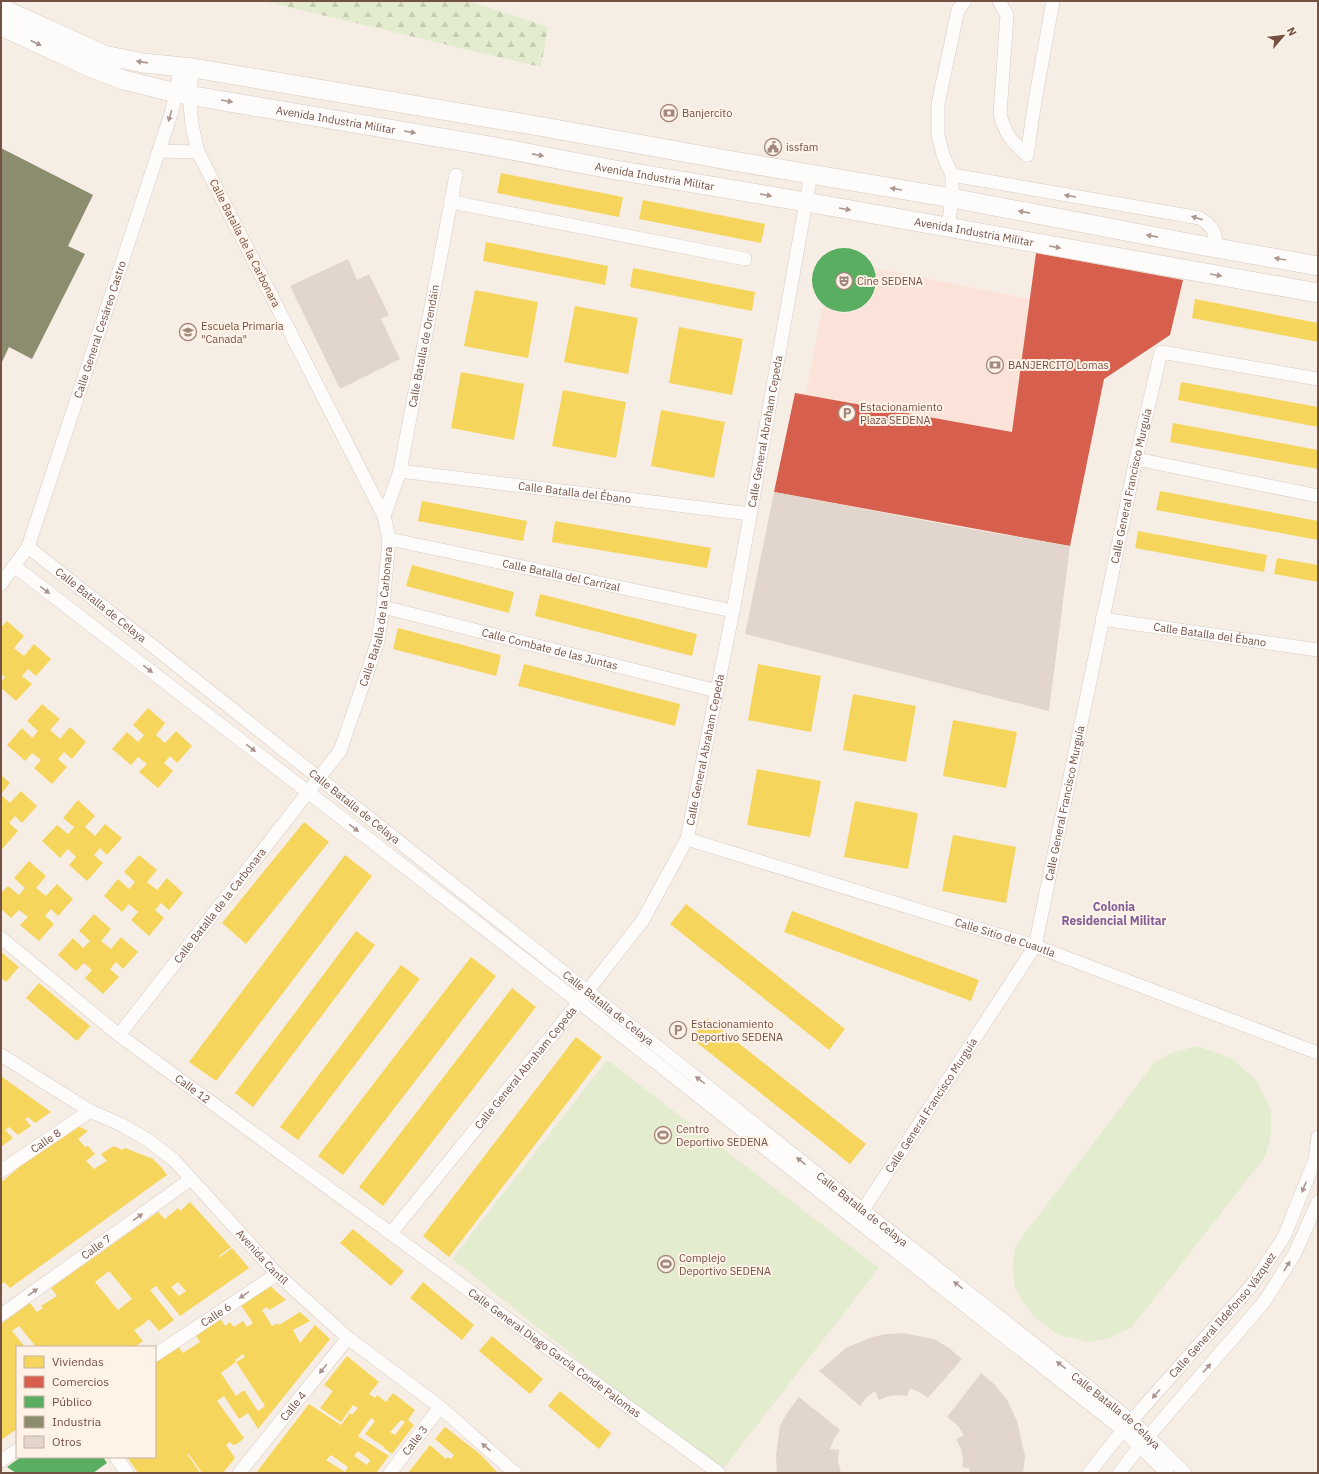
<svg xmlns="http://www.w3.org/2000/svg" width="1319" height="1474" font-family="'IBM Plex Sans',sans-serif">
	<defs>
		<pattern id="forest-firs" width="22" height="20" patternUnits="userSpaceOnUse"><rect width="22" height="20" fill="#e4eccf"/><path d="M5 1l3.5 6h-7zM16 11l3.5 6h-7z" fill="#c7ccb3"/></pattern>
	</defs>
	<rect width="100%" height="100%" fill="#f6eee5"/>
	<path fill="#fbe3da" d="M874 268 1035 300 1012 432 795 393H806L823 305 838 313H849L860 309 868 303 874 295 876 286 877 277Z"/>
	<path fill="url(#forest-firs)" d="M263 1H469L548 27 541 67Z"/>
	<path fill="#e4eccf" d="M1197 1046 1231 1058 1256 1080 1271 1110V1136L1265 1157 1132 1327 1110 1338 1089 1342 1058 1335 1033 1316 1015 1289 1013 1265 1015 1246 1155 1062 1171 1053Z
		M607 1060 879 1268 720 1473 452 1259Z"/>
	<path fill="#f6d55c" fill-rule="evenodd" d="M501 173 623 197 619 217 497 193Z
		M643 200 765 224 761 243 639 219Z
		M486 242 608 266 605 285 483 261Z
		M633 268 755 292 752 311 630 287Z
		M475 290 538 302 528 358 464 346Z
		M1195 299 1318 323V342L1192 318Z
		M575 306 638 318 628 374 564 362Z
		M679 327 743 339 732 395 669 383Z
		M461 372 524 384 514 440 451 428Z
		M1181 382 1318 407V427L1178 400Z
		M563 390 626 402 616 458 552 446Z
		M661 410 725 422 714 478 651 466Z
		M1173 423 1318 450V469L1170 442Z
		M1160 491 1318 521V540L1156 510Z
		M422 501 527 521 523 541 418 521Z
		M555 521 711 548 707 568 552 542Z
		M1138 531 1267 555 1264 572 1135 548Z
		M1277 558 1318 565V582L1274 574Z
		M412 565 514 592 509 613 406 586Z
		M540 594 697 634 692 656 535 616Z
		M7 621 24 636 14 648 24 656 34 644 51 659 36 676 28 669 22 676 32 684 16 701 1 688V682L5 677 1 674V650L2 648 1 647V627Z
		M398 628 501 655 496 676 393 649Z
		M524 664 680 704 675 726 518 686Z
		M758 664 821 676 811 732 748 720Z
		M853 694 916 706 906 762 843 750Z
		M42 704 60 719 50 730 60 739 70 727 86 742 72 759 64 752 58 759 67 767 52 784 34 768 41 760 32 753 25 761 7 745 22 728 32 738 38 731 27 721Z
		M148 708 165 723 156 735 165 743 176 731 192 746 177 763 170 756 164 763 173 771 158 788 139 772 147 764 138 757 131 765 112 749 127 732 138 742 144 735 133 725Z
		M953 720 1017 732 1006 788 943 776Z
		M757 769 821 781 810 837 747 825Z
		M1 775 10 783 1 794Z
		M21 791 37 806 22 823 15 816 9 823 18 831 2 849 1 847V795L10 803Z
		M78 800 95 816 85 827 95 836 105 824 122 838 107 855 100 848 94 855 103 863 87 881 69 865 76 857 68 849 60 858 42 841 57 825 68 834 74 827 63 818Z
		M855 801 918 813 908 869 844 857Z
		M304 822 329 842 246 944 222 923Z
		M953 835 1016 847 1006 903 942 891Z
		M139 855 157 870 147 882 157 890 167 878 183 893 169 910 161 903 155 910 164 918 149 936 131 920 138 912 129 904 122 912 104 896 118 879 129 889 135 882 124 872Z
		M345 855 372 876 216 1081 189 1062Z
		M29 861 46 876 36 888 46 896 57 884 73 899 58 916 51 909 45 916 54 924 39 941 20 925 28 917 19 910 11 918 1 909V893L8 886 19 895 25 888 14 878Z
		M686 904 845 1029 829 1050 670 924Z
		M792 911 979 980 971 1001 784 932Z
		M94 914 111 929 101 941 111 949 121 937 138 952 123 969 116 962 110 969 119 977 103 994 85 978 92 970 84 963 76 971 58 955 73 938 83 948 90 941 79 931Z
		M356 931 375 945 253 1107 235 1093Z
		M1 952 19 967 6 982 1 978Z
		M471 957 496 976 343 1175 318 1156Z
		M401 965 420 979 298 1140 280 1127Z
		M39 983 90 1026 77 1041 26 998Z
		M512 988 536 1007 383 1206 359 1187Z
		M707 1018 866 1144 850 1164 691 1038Z
		M576 1037 602 1057 449 1257 423 1236Z
		M1 1076 51 1112 35 1123 28 1117 25 1119 31 1126 18 1135 9 1127 5 1130 13 1138 1 1147Z
		M76 1125 88 1131 78 1139 85 1147 88 1146 95 1154 86 1161 94 1169 107 1161 101 1154 114 1146 122 1150 125 1148 153 1159 162 1168 167 1175 10 1288 4 1282 1 1285V1179L3 1181 17 1169 16 1167Z
		M190 1202 231 1247 219 1256 220 1257 232 1248 249 1268 180 1316 156 1286 150 1290 174 1320 159 1331 149 1319 141 1326 134 1330 143 1341 135 1347H36L19 1326 12 1331 25 1347H17V1429L1 1440V1324L30 1303 37 1312 43 1308 41 1306 57 1296 51 1288 158 1212 165 1219 178 1208 180 1211ZM109 1271 132 1299 118 1310 95 1282ZM178 1282 186 1291 179 1296 171 1287Z
		M353 1229 404 1271 391 1286 340 1243Z
		M423 1282 474 1325 462 1340 410 1298Z
		M269 1285 286 1300 269 1310 267 1307 262 1310 272 1326 278 1323 279 1325 300 1312 310 1321 293 1330 300 1343 315 1325 330 1339 258 1429 248 1413 239 1419 224 1396 217 1401 244 1438 237 1444 233 1445 230 1442 226 1445 235 1458 223 1473H202L188 1453 187 1454 188 1455 200 1473H138L127 1457H155V1362L178 1346 183 1353 200 1342 195 1334 220 1318 225 1326 230 1322 234 1327 243 1321 247 1327 253 1323 240 1304ZM243 1354 245 1357 236 1362 235 1360ZM236 1362 265 1406 258 1411 244 1390 236 1396 221 1373Z
		M492 1336 543 1379 530 1394 479 1351Z
		M347 1356 379 1382 369 1394 375 1398 377 1395 386 1402 393 1393 415 1410 408 1420 414 1425 392 1454 384 1448V1447L365 1434 375 1421 371 1418 358 1436 389 1456 376 1473H256L309 1404 341 1425 350 1413 352 1415 358 1408 353 1405 341 1422 320 1408 333 1391 324 1385ZM401 1420 405 1422 395 1435 390 1432ZM358 1451 370 1460 367 1465 354 1456ZM331 1455 348 1467 345 1472 326 1460Z
		M560 1391 611 1433 599 1449 548 1406Z
		M445 1427 480 1454 498 1473H408L430 1445 446 1459 448 1457 451 1459 454 1455 435 1439Z"/>
	<path fill="#d6604d" d="M1036 253 1183 280 1170 335 1104 379 1070 546 774 492 795 393 1012 432Z"/>
	<path fill="#5aae61" d="M812 280a32 32 0 1 1 64 0a32 32 0 1 1-64 0Z
		M21 1457H103L107 1463 93 1473H16L7 1467Z"/>
	<path fill="#8c8c6e" d="M1 148 93 195 68 246 85 254 32 359 9 347 1 364Z"/>
	<path fill="#e2d5cd" d="M348 259 357 280 369 274 389 315 381 319 400 359 340 389 290 286Z
		M774 492 959 527 1070 546 1049 711 745 634Z
		M903 1333 934 1339 949 1348 962 1359 928 1398 919 1392 910 1388 907 1396 898 1395 889 1396 879 1400 875 1391 867 1397 860 1406 819 1371 846 1348 872 1337 887 1334Z
		M981 1373 995 1385 1007 1400 1017 1421 1025 1456 1023 1473H969L970 1469 962 1467 963 1458 961 1449 956 1439 964 1435 958 1426 947 1417Z
		M799 1397 840 1430 834 1439 830 1449 839 1450 838 1460 841 1473H777L776 1456 780 1425 789 1410Z"/>
	<g fill="none" stroke-linecap="round" stroke-linejoin="round">
		<g stroke="#d7cbc3" stroke-width="14">
			<g id="minor">
				<path d="M999 1 1007 15 1000 114C1005 134 1012 142 1027 155"/>
				<path d="M159 151 198 152"/>
				<path d="M1027 155 1035 101 1053 1"/>
				<path d="M952 175 1200 218C1213 227 1216 231 1216 248"/>
				<path d="M452 202 745 259"/>
				<path d="M948 228 952 198V175L943 155 938 135V104L958 10 965 1"/>
				<path d="M1136 459 1318 496"/>
				<path id="s1" d="M400 471 750 514"/>
				<path id="s2" d="M384 516 400 471 456 175"/>
				<path id="s3" d="M389 539 733 611"/>
				<path id="s4" d="M28 547 863 1210 1132 1421 1185 1473"/>
				<path d="M14 566 308 792 579 1002 1123 1430 1167 1473"/>
				<path id="s5" d="M1 584 28 547 172 111 181 66"/>
				<path id="s6" d="M383 607 717 691"/>
				<path id="s7" d="M1102 619 1318 650"/>
				<path id="s8" d="M687 839 1035 946 1318 1053"/>
				<path id="s9" d="M1 938 119 1035 719 1473"/>
				<path id="s10" d="M119 1035 340 751 378 641 383 607 389 539 384 516 198 152 192 125 189 94 193 68"/>
				<path id="s11" d="M1 1055 90 1111 120 1124 148 1140 174 1160 277 1274 348 1338 440 1407 515 1473"/>
				<path id="s12" d="M1 1171 90 1111"/>
				<path id="s13" d="M863 1210 1035 946 1136 459 1161 352 1318 379"/>
				<path id="s14" d="M391 1233 579 1002 643 920 687 839 733 611 811 174"/>
				<path id="s15" d="M1 1315 191 1179"/>
				<path id="s16" d="M155 1355 277 1274"/>
				<path d="M116 1457 127 1473"/>
				<path d="M1 1461 17 1450"/>
				<path id="s17" d="M239 1473 348 1338"/>
				<path id="s18" d="M390 1473 440 1407"/>
				<path id="s19" d="M1089 1473 1123 1430 1252 1285 1284 1237 1315 1160 1318 1137"/>
				<path d="M1119 1473 1140 1446 1264 1302 1294 1255 1318 1202"/>
			</g>
		</g>
		<g stroke="#d7c9c2" stroke-width="20">
			<g id="secondary">
				<path d="M1 8 104 55 143 63 193 68 538 126 733 161 952 198 1183 242 1318 266"/>
				<path id="s20" d="M1 26 92 68 124 80 176 93 490 146 610 169 806 202 1318 293"/>
			</g>
		</g>
		<use href="#minor" stroke="#fefcfb" stroke-width="13"/>
		<use href="#secondary" stroke="#fefcfb" stroke-width="19"/>
	</g>
	<defs><path id="oneway-solid" d="M-6-.8H1V-3.2L6.5 0L1 3.2V.8H-6Z"/></defs>
	<g fill="#ab958e">
		<use href="#oneway-solid" transform="translate(36 43) rotate(25)"/>
		<use href="#oneway-solid" transform="translate(142 62) rotate(-172)"/>
		<use href="#oneway-solid" transform="translate(227 101) rotate(10)"/>
		<use href="#oneway-solid" transform="translate(170 116) rotate(107)"/>
		<use href="#oneway-solid" transform="translate(410 132) rotate(10)"/>
		<use href="#oneway-solid" transform="translate(538 155) rotate(11)"/>
		<use href="#oneway-solid" transform="translate(896 189) rotate(-170)"/>
		<use href="#oneway-solid" transform="translate(766 195) rotate(10)"/>
		<use href="#oneway-solid" transform="translate(1070 196) rotate(-170)"/>
		<use href="#oneway-solid" transform="translate(845 209) rotate(10)"/>
		<use href="#oneway-solid" transform="translate(1024 212) rotate(-169)"/>
		<use href="#oneway-solid" transform="translate(1197 218) rotate(-162)"/>
		<use href="#oneway-solid" transform="translate(1152 236) rotate(-169)"/>
		<use href="#oneway-solid" transform="translate(1055 247) rotate(10)"/>
		<use href="#oneway-solid" transform="translate(1280 259) rotate(-170)"/>
		<use href="#oneway-solid" transform="translate(1216 275) rotate(10)"/>
		<use href="#oneway-solid" transform="translate(45 590) rotate(37)"/>
		<use href="#oneway-solid" transform="translate(148 669) rotate(37)"/>
		<use href="#oneway-solid" transform="translate(251 748) rotate(37)"/>
		<use href="#oneway-solid" transform="translate(354 828) rotate(38)"/>
		<use href="#oneway-solid" transform="translate(700 1080) rotate(-142)"/>
		<use href="#oneway-solid" transform="translate(801 1161) rotate(-142)"/>
		<use href="#oneway-solid" transform="translate(1304 1187) rotate(112)"/>
		<use href="#oneway-solid" transform="translate(138 1217) rotate(-36)"/>
		<use href="#oneway-solid" transform="translate(1287 1266) rotate(-58)"/>
		<use href="#oneway-solid" transform="translate(958 1285) rotate(-142)"/>
		<use href="#oneway-solid" transform="translate(33 1292) rotate(-36)"/>
		<use href="#oneway-solid" transform="translate(244 1295) rotate(146)"/>
		<use href="#oneway-solid" transform="translate(1061 1365) rotate(-142)"/>
		<use href="#oneway-solid" transform="translate(1207 1368) rotate(-49)"/>
		<use href="#oneway-solid" transform="translate(323 1369) rotate(129)"/>
		<use href="#oneway-solid" transform="translate(1156 1394) rotate(131)"/>
		<use href="#oneway-solid" transform="translate(486 1447) rotate(-139)"/>
	</g>
	<defs>
		<g id="bank-ring" transform="scale(0.9)"><circle r="9.5" fill="#fff2e6" stroke="#a2887d" stroke-width="1.5"/><path d="M-6-4H6V4H-6ZM0-2.3a2.3 2.3 0 1 0 0 4.6a2.3 2.3 0 1 0 0-4.6Z" fill="#a2887d"/></g>
		<g id="civic-ring" transform="scale(0.9)"><circle r="9.5" fill="#fff2e6" stroke="#a2887d" stroke-width="1.5"/><path d="M-.6-6.5H3V-4.5H.6V-3L4-1V1h2V6H-6V1h2V-1L-.6-3ZM-1.2 2.5V6h2.4V2.5Z" fill="#a2887d"/></g>
		<g id="theatre-ring" transform="scale(0.9)"><circle r="9.5" fill="#fff2e6" stroke="#a2887d" stroke-width="1.5"/><path d="M-5-5.5Q0-4 5-5.5V0Q5 5 0 6Q-5 5-5 0ZM-3.3-2.5H-1v1.5H-3.3ZM1-2.5H3.3v1.5H1ZM-2.8 1Q0 5.5 2.8 1Z" fill="#a2887d"/></g>
		<g id="school-ring" transform="scale(0.9)"><circle r="9.5" fill="#fff2e6" stroke="#a2887d" stroke-width="1.5"/><path d="M0-5L7-2L0 1L-7-2ZM-4 1L0 2.5L4 1V4Q0 6-4 4Z" fill="#a2887d"/></g>
		<g id="parking-ring" transform="scale(0.9)"><circle r="9.5" fill="#fff2e6" stroke="#a2887d" stroke-width="1.5"/><path d="M-3.5-5.5H1a3.5 3.5 0 0 1 0 7H-1V5.5H-3.5ZM-1-3.4V-.6H.8a1.4 1.4 0 0 0 0-2.8Z" fill="#a2887d"/></g>
		<g id="stadium-ring" transform="scale(0.9)"><circle r="9.5" fill="#fff2e6" stroke="#a2887d" stroke-width="1.5"/><path d="M0-5a6.5 5 0 1 0 0 10a6.5 5 0 1 0 0-10ZM-3.5-1.8h7v3.6h-7Z" fill="#a2887d"/></g>
	</defs>
	<g fill-rule="evenodd">
		<use href="#bank-ring" x="669" y="113"/>
		<use href="#civic-ring" x="773" y="147"/>
		<use href="#theatre-ring" x="844" y="281"/>
		<use href="#school-ring" x="188" y="332"/>
		<use href="#bank-ring" x="995" y="365"/>
		<use href="#parking-ring" x="847" y="413"/>
		<use href="#parking-ring" x="678" y="1030"/>
		<use href="#stadium-ring" x="663" y="1135"/>
		<use href="#stadium-ring" x="666" y="1264"/>
	</g>
	<g text-anchor="middle" stroke-width="4" stroke-linejoin="round" paint-order="stroke">
		<g font-size="11" fill="#745145" stroke="#fff2e6" text-anchor="start">
			<text x="682" y="117">Banjercito</text>
			<text x="786" y="151">issfam</text>
			<text x="857" y="285">Cine SEDENA</text>
			<text x="201" y="330">Escuela Primaria<tspan x="201" dy="13">"Canada"</tspan></text>
			<text x="1008" y="369">BANJERCITO Lomas</text>
			<text x="860" y="411">Estacionamiento<tspan x="860" dy="13">Plaza SEDENA</tspan></text>
			<text x="691" y="1028">Estacionamiento<tspan x="691" dy="13">Deportivo SEDENA</tspan></text>
			<text x="676" y="1133">Centro<tspan x="676" dy="13">Deportivo SEDENA</tspan></text>
			<text x="679" y="1262">Complejo<tspan x="679" dy="13">Deportivo SEDENA</tspan></text>
		</g>
		<g font-size="11" fill="#745145" stroke="#fff2e6">
			<text dy="4" stroke="none"><textPath href="#s20" startOffset="350">Avenida Industria Militar</textPath></text>
			<text dy="4" stroke="none"><textPath href="#s20" startOffset="674">Avenida Industria Militar</textPath></text>
			<text dy="4" stroke="none"><textPath href="#s20" startOffset="998">Avenida Industria Militar</textPath></text>
			<text transform="translate(245 243) rotate(63)" y="4">Calle Batalla de la Carbonara</text>
			<text dy="4" stroke="none"><textPath href="#s5" startOffset="275">Calle General Cesáreo Castro</textPath></text>
			<text dy="4" stroke="none"><textPath href="#s2" startOffset="175">Calle Batalla de Orendáin</textPath></text>
			<text dy="4" stroke="none"><textPath href="#s14" startOffset="909">Calle General Abraham Cepeda</textPath></text>
			<text dy="4" stroke="none"><textPath href="#s13" startOffset="785">Calle General Francisco Murguía</textPath></text>
			<text dy="4" stroke="none"><textPath href="#s1" startOffset="176">Calle Batalla del Ébano</textPath></text>
			<text dy="4" stroke="none"><textPath href="#s3" startOffset="176">Calle Batalla del Carrizal</textPath></text>
			<text dy="4" stroke="none"><textPath href="#s4" startOffset="93">Calle Batalla de Celaya</textPath></text>
			<text dy="4" stroke="none"><textPath href="#s10" startOffset="500">Calle Batalla de la Carbonara</textPath></text>
			<text dy="4" stroke="none"><textPath href="#s7" startOffset="109">Calle Batalla del Ébano</textPath></text>
			<text dy="4" stroke="none"><textPath href="#s6" startOffset="172">Calle Combate de las Juntas</textPath></text>
			<text dy="4" stroke="none"><textPath href="#s14" startOffset="585">Calle General Abraham Cepeda</textPath></text>
			<text dy="4" stroke="none"><textPath href="#s13" startOffset="461">Calle General Francisco Murguía</textPath></text>
			<text dy="4" stroke="none"><textPath href="#s4" startOffset="417">Calle Batalla de Celaya</textPath></text>
			<text dy="4" stroke="none"><textPath href="#s10" startOffset="164">Calle Batalla de la Carbonara</textPath></text>
			<text dy="4" stroke="none"><textPath href="#s8" startOffset="333">Calle Sitio de Cuautla</textPath></text>
			<text dy="4" stroke="none"><textPath href="#s4" startOffset="741">Calle Batalla de Celaya</textPath></text>
			<text dy="4" stroke="none"><textPath href="#s14" startOffset="213">Calle General Abraham Cepeda</textPath></text>
			<text dy="4" stroke="none"><textPath href="#s9" startOffset="244">Calle 12</textPath></text>
			<text dy="4" stroke="none"><textPath href="#s13" startOffset="125">Calle General Francisco Murguía</textPath></text>
			<text dy="4" stroke="none"><textPath href="#s12" startOffset="54">Calle 8</textPath></text>
			<text dy="4" stroke="none"><textPath href="#s4" startOffset="1065">Calle Batalla de Celaya</textPath></text>
			<text dy="4" stroke="none"><textPath href="#s15" startOffset="117">Calle 7</textPath></text>
			<text dy="4" stroke="none"><textPath href="#s11" startOffset="334">Avenida Cantíl</textPath></text>
			<text dy="4" stroke="none"><textPath href="#s16" startOffset="73">Calle 6</textPath></text>
			<text dy="4" stroke="none"><textPath href="#s19" startOffset="207">Calle General Ildefonso Vázquez</textPath></text>
			<text dy="4" stroke="none"><textPath href="#s9" startOffset="692">Calle General Diego García Conde Palomas</textPath></text>
			<text dy="4" stroke="none"><textPath href="#s17" startOffset="86">Calle 4</textPath></text>
			<text dy="4" stroke="none"><textPath href="#s4" startOffset="1389">Calle Batalla de Celaya</textPath></text>
			<text dy="4" stroke="none"><textPath href="#s18" startOffset="41">Calle 3</textPath></text>
		</g>
		<g font-size="12" font-weight="bold" fill="#7f6098" stroke="#fff2e6">
			<text x="1114" y="911">Colonia<tspan x="1114" dy="14">Residencial Militar</tspan></text>
		</g>
	</g>
	<rect width="1319" height="1474" fill="none" stroke="#745145" stroke-width="4"/>
	<rect x="16" y="1346" width="140" height="112" fill="#fff2e6" stroke="#c7b2a6"/>
	<rect x="24" y="1356" width="20" height="12" fill="#f6d55c" stroke="#c7b2a6"/>
	<text x="52" y="1366" font-size="12" fill="#745145">Viviendas</text>
	<rect x="24" y="1376" width="20" height="12" fill="#d6604d" stroke="#c7b2a6"/>
	<text x="52" y="1386" font-size="12" fill="#745145">Comercios</text>
	<rect x="24" y="1396" width="20" height="12" fill="#5aae61" stroke="#c7b2a6"/>
	<text x="52" y="1406" font-size="12" fill="#745145">Público</text>
	<rect x="24" y="1416" width="20" height="12" fill="#8c8c6e" stroke="#c7b2a6"/>
	<text x="52" y="1426" font-size="12" fill="#745145">Industria</text>
	<rect x="24" y="1436" width="20" height="12" fill="#e2d5cd" stroke="#c7b2a6"/>
	<text x="52" y="1446" font-size="12" fill="#745145">Otros</text>
	<g transform="translate(1283 36) rotate(62)" stroke="#fff2e6" stroke-width="3" paint-order="stroke">
	<path d="M0-3L7 15L0 10L-7 15Z" fill="#745145"/>
	<text y="-6" font-size="11" font-weight="bold" text-anchor="middle" fill="#745145">N</text>
	</g>
</svg>
